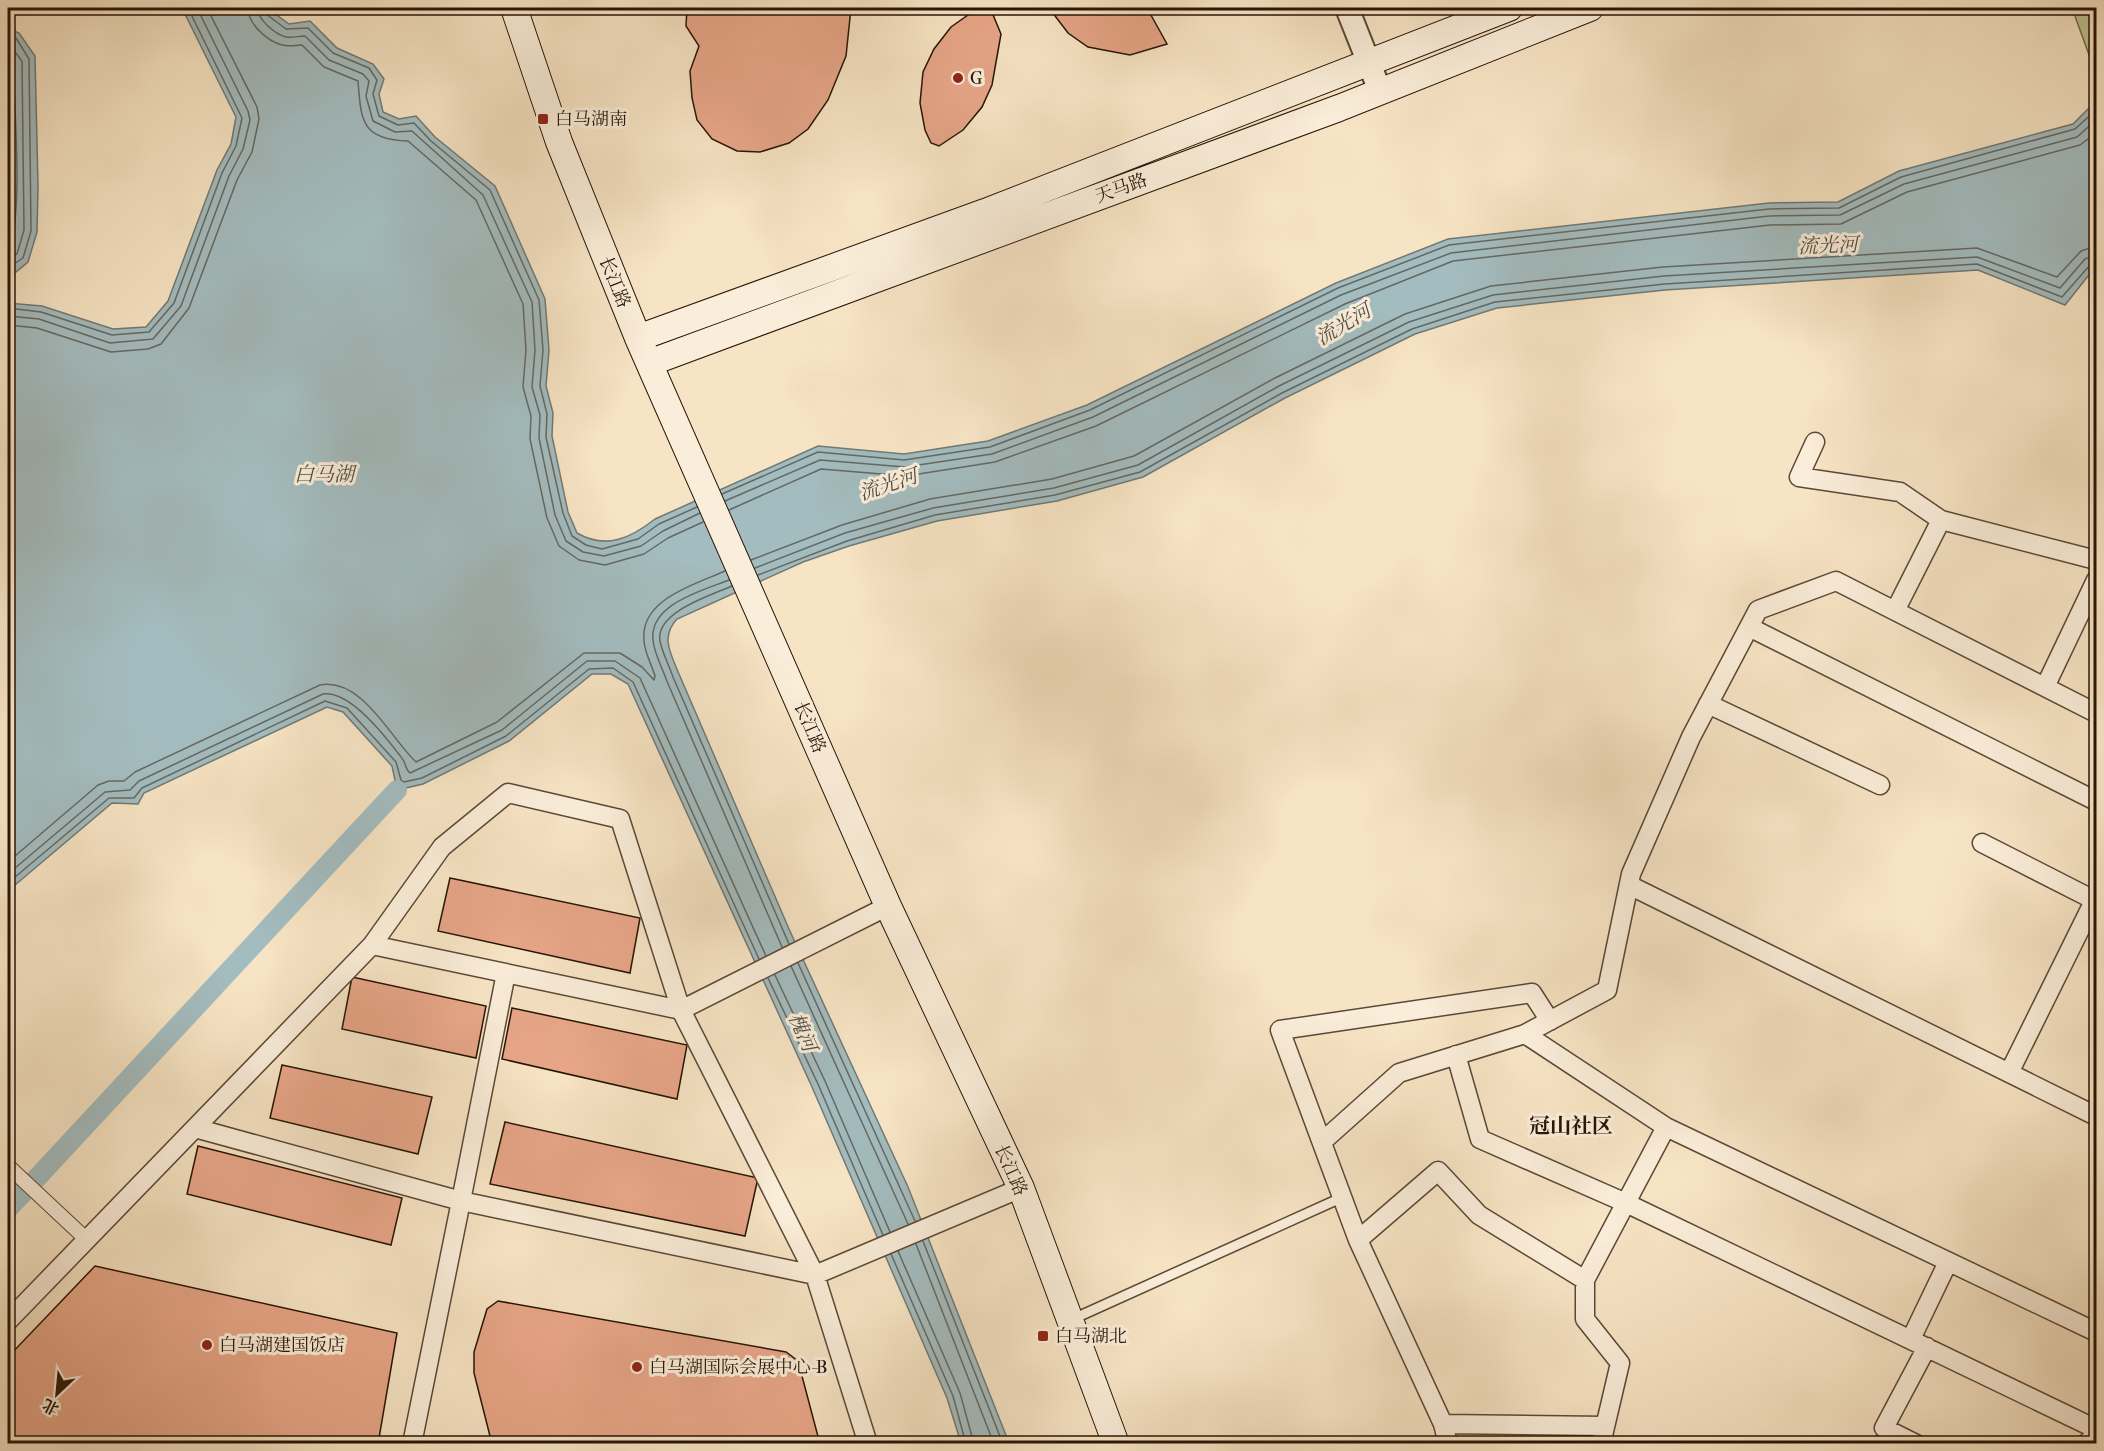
<svg xmlns="http://www.w3.org/2000/svg" width="2104" height="1451" font-family="'IM FELL French Canon','Noto Serif SC',serif">
	<rect width="100%" height="100%" fill="#f7e4c4"/>
	<filter id="stains"><feTurbulence type="fractalNoise" baseFrequency=".00333" numOctaves="4"/><feColorMatrix values="0 0 0 0 .2 0 0 0 0 .09 0 0 0 0 .02 0 0 0 .5 -.17"/></filter>
	<radialGradient id="worn" r=".72"><stop offset=".6" stop-color="#630" stop-opacity="0"/><stop offset="1" stop-color="#630" stop-opacity=".3"/></radialGradient>
	<path fill="#bec493" stroke="#726c4c" stroke-width="1.5" d="M2072 8H2096V59L2092 63Z"/>
	<path fill="#a3bcbf" stroke="#717975" stroke-width="1.5" d="M182 8H267L289 24 310 21 337 48 373 64 384 79 379 94 383 112 399 119 416 116 435 137 495 186 545 299 549 350 546 386 553 413 552 436 568 512 577 533C606 550 631 538 655 519L818 446 904 454 988 441 1087 405 1336 283 1448 239 1769 203 1838 202 1899 171 2073 124 2096 101V266L2065 305 1978 270 1665 290 1497 308 1415 334 1285 398 1143 477 1057 501 937 521 849 546 803 562 677 619C660 637 671 654 679 674L789 929 908 1187 1009 1443H961L947 1398 812 1087 628 684 611 674H592L509 741 423 784 397 790 392 766 343 712 327 707 144 793 138 804 112 803 8 891V303L42 306 113 329 146 327 168 301 217 170 231 144 236 117Z
		M8 28 19 33 35 56 38 186 37 232 28 262 16 272 8 274Z"/>
	<g fill="none" stroke-linecap="round" stroke-linejoin="round">
		<path stroke="#656862" stroke-width="1.5" d="M248 8C248 24 267 41 282 45 289 47 295 45 302 45L324 67 358 81C361 120 361 140 408 141L476 200 523 304 526 350 523 387 531 416 530 439 547 518 559 546 579 560 605 565 644 554 668 538 703 522
			M257 8C258 19 274 34 286 37 292 38 299 36 305 36L329 60 363 74 369 81 366 96 373 121 395 132 412 131 483 195 532 302 535 350 532 387 540 415 539 438 555 515 566 541 583 552 604 556 641 546 663 531 700 513
			M264 8 266 14 286 29 308 28 333 53 369 68 377 80 373 94 379 116 398 125 414 123 431 141 490 190 539 300 543 350 540 386 547 414 546 437 563 513 572 536 586 545 602 549 638 539 659 524 697 507
			M8 35 16 38 29 59 31 231 23 258 8 268
			M8 43 22 61 24 230 17 254 8 260
			M8 55 13 64C14 105 24 218 8 250
			M8 308 41 312 112 335 149 332 174 303 222 173 236 146 242 118 188 8
			M8 316 39 319 110 343 153 339 181 306 229 176 243 149 250 120 248 111 197 8
			M8 325 37 328 111 352 148 349 161 344 189 308 237 180 252 152 259 119 257 107 207 8
			M722 494 818 452 904 460 990 447 1090 410 1338 288 1449 245 1769 209 1839 208 1901 177 2075 129 2096 110
			M725 501 820 460 905 467 992 454 1093 417 1341 295 1451 253 1769 216 1840 215 1904 184 2077 137 2096 120
			M729 510 821 469 906 476 995 462 1096 426 1345 304 1453 261 1770 225 1841 224 1907 192 2080 145 2096 133
			M751 560 842 525 930 499 1052 479 1134 456 1275 378 1405 314 1491 286 1663 267 1977 248 2057 277 2081 251 2096 246
			M755 568 845 533 933 508 1054 488 1138 465 1279 386 1409 322 1493 295 1664 276 1977 257 2060 288 2085 259 2096 255
			M758 575 847 541 935 515 1055 495 1140 472 1282 393 1412 329 1495 302 1665 284 1977 264 2062 297 2090 265 2096 263
			M729 580C704 590 649 604 653 640 654 653 662 667 666 679L782 947
			M732 586C712 595 655 612 660 641 662 652 669 665 673 677L789 944
			M8 862 98 785 109 781H124L135 772 320 685C362 677 391 739 416 762L497 722 584 653H620L642 667 654 680 655 676C652 665 644 652 644 640 640 599 696 584 725 571
			M8 874 105 792 130 790 139 781 323 694C350 690 386 737 401 757 406 762 405 769 410 773L502 730 587 661H615L640 678 766 956
			M8 883 109 798H134L142 788 325 701 347 708 396 762 401 780 404 782 422 778 506 736 589 669 613 668 633 682 759 959
			M798 963 915 1221
			M791 966 908 1224
			M775 975 825 1081 890 1232
			M768 978 818 1084 883 1235
			M923 1241 1003 1444
			M916 1244 994 1444
			M898 1251 960 1393 974 1444
			M891 1254 953 1396 966 1444"/>
		<path stroke="#a3bcbf" stroke-width="20" d="M8 1209 397 790"/>
	</g>
	<path fill="#e7a688" stroke="#271406" stroke-width="1.5" d="M687 8H851L846 56 828 100 808 129 789 143 760 152 737 151 712 139 697 120 692 98 690 71 699 46 686 26Z
		M978 8 991 10 1001 34 992 85 982 107 963 130 939 146 931 143 925 130 920 103 923 72 934 49 951 27Z
		M1049 8H1147L1167 44 1130 55 1088 47 1068 33Z
		M450 878 640 918 630 973 438 931Z
		M352 977 486 1006 476 1058 342 1029Z
		M512 1008 687 1045 677 1099 502 1059Z
		M282 1065 432 1097 418 1154 270 1118Z
		M505 1122 758 1178 745 1236 490 1184Z
		M198 1146 402 1198 391 1245 187 1194Z
		M95 1266 397 1333 378 1444H40L8 1436V1357Z
		M498 1301 786 1352 798 1361 820 1444H492L474 1373V1352L487 1309Z"/>
	<g fill="none" stroke-linecap="round" stroke-linejoin="round">
		<g stroke="#5b4836" stroke-width="12">
			<path id="service" d="M1073 1319 1343 1197"/>
		</g>
		<g stroke="#5b4836" stroke-width="16">
			<path id="pedestrian" d="M8 1166 86 1239"/>
		</g>
		<g stroke="#5b4836" stroke-width="21">
			<path id="minor" d="M1815 442 1799 477 1900 492 1941 520 1895 611
				M1941 520 2096 560
				M1749 627 2096 801
				M2045 687 2096 580
				M1708 704 1880 785
				M1982 843 2096 901
				M1629 885 2096 1116
				M372 945 681 1010 888 906
				M1525 1034 1666 1127 2096 1332
				M1456 1055 1480 1139 1626 1203 2096 1429
				M2009 1073 2096 897
				M195 1128 461 1201 506 973
				M1323 1141 1399 1073 1525 1034 1607 990 1631 874 1691 737 1758 610 1836 581 2096 713
				M1358 1240 1438 1171 1479 1215 1585 1280
				M8 1321 372 945 442 847 508 793 620 819 681 1010 815 1275 868 1444
				M1911 1339 1948 1262
				M1443 1424 1605 1426
				M412 1444 461 1201 815 1275 1021 1188
				M1448 1444 1443 1424 1358 1240 1280 1030 1532 993 1550 1021
				M1601 1444 1620 1363 1585 1319V1280L1666 1127
				M1916 1444 1884 1428 1927 1347
				M2086 1444 2096 1434"/>
		</g>
		<g stroke="#5b4836" stroke-width="26">
			<path id="tertiary" d="M1347 8 1380 91"/>
		</g>
		<g stroke="#271406" stroke-width="28">
			<path id="secondary" d="M514 8 559 142 638 338 888 906 1021 1188 1116 1444
				M638 338 985 212 1509 8
				M649 363 1339 108 1590 8"/>
		</g>
		<use href="#service" stroke="#faedd9" stroke-width="9"/>
		<use href="#pedestrian" stroke="#faedd9" stroke-width="14"/>
		<use href="#minor" stroke="#faedd9" stroke-width="18"/>
		<use href="#tertiary" stroke="#faedd9" stroke-width="22"/>
		<use href="#secondary" stroke="#faedd9" stroke-width="26"/>
	</g>
	<g fill="#8f2418" stroke="#faedd9" stroke-width="2">
		<circle cx="958" cy="78" r="6"/>
		<rect x="537" y="113" width="12" height="12" rx="3"/>
		<rect x="1037" y="1330" width="12" height="12" rx="3"/>
		<circle cx="207" cy="1345" r="6"/>
		<circle cx="637" cy="1367" r="6"/>
	</g>
	<g text-anchor="middle" stroke-width="6" stroke-linejoin="round" paint-order="stroke">
		<g font-size="18" fill="#271406" stroke="#faedd9" text-anchor="start">
			<text x="970" y="84">G</text>
			<text x="555" y="125">白马湖南</text>
			<text x="1055" y="1342">白马湖北</text>
			<text x="219" y="1351">白马湖建国饭店</text>
			<text x="649" y="1373">白马湖国际会展中心-B</text>
		</g>
		<g font-size="18" fill="#271406" stroke="#faedd9">
			<text transform="translate(1121 188) rotate(-20)" y="6">天马路</text>
			<text transform="translate(615 282) rotate(68)" y="6">长江路</text>
			<text transform="translate(810 727) rotate(67)" y="6">长江路</text>
			<text transform="translate(1011 1170) rotate(66)" y="6">长江路</text>
		</g>
		<g font-size="20" font-style="italic" fill="#524f47" stroke="#faedd9">
			<text transform="translate(1828 245) rotate(-2)" y="7">流光河</text>
			<text transform="translate(1343 324) rotate(-31)" y="7">流光河</text>
			<text x="324" y="481">白马湖</text>
			<text transform="translate(888 484) rotate(-18)" y="7">流光河</text>
			<text transform="translate(803 1032) rotate(66)" y="7">槐河</text>
		</g>
		<g font-size="21" font-weight="bold" fill="#271406" stroke="#faedd9">
			<text x="1571" y="1133">冠山社区</text>
		</g>
	</g>
	<rect width="2104" height="1451" fill="none" stroke="#f7e4c4" stroke-width="30"/>
	<rect x="9" y="9" width="2086" height="1433" fill="none" stroke="#271406" stroke-width="3"/>
	<rect x="15" y="15" width="2074" height="1421" fill="none" stroke="#271406" stroke-width="1.5"/>
	<g transform="translate(57 1394) rotate(206)" stroke="#faedd9" stroke-width="4.5" paint-order="stroke">
	<path d="M0-4.5L10 22L0 15L-10 22Z" fill="#271406"/>
	<text y="-9" font-size="16" font-weight="bold" text-anchor="middle" fill="#271406">北</text>
	</g>
	<rect width="100%" height="100%" filter="url(#stains)"/>
	<rect width="100%" height="100%" fill="url(#worn)"/>
</svg>
